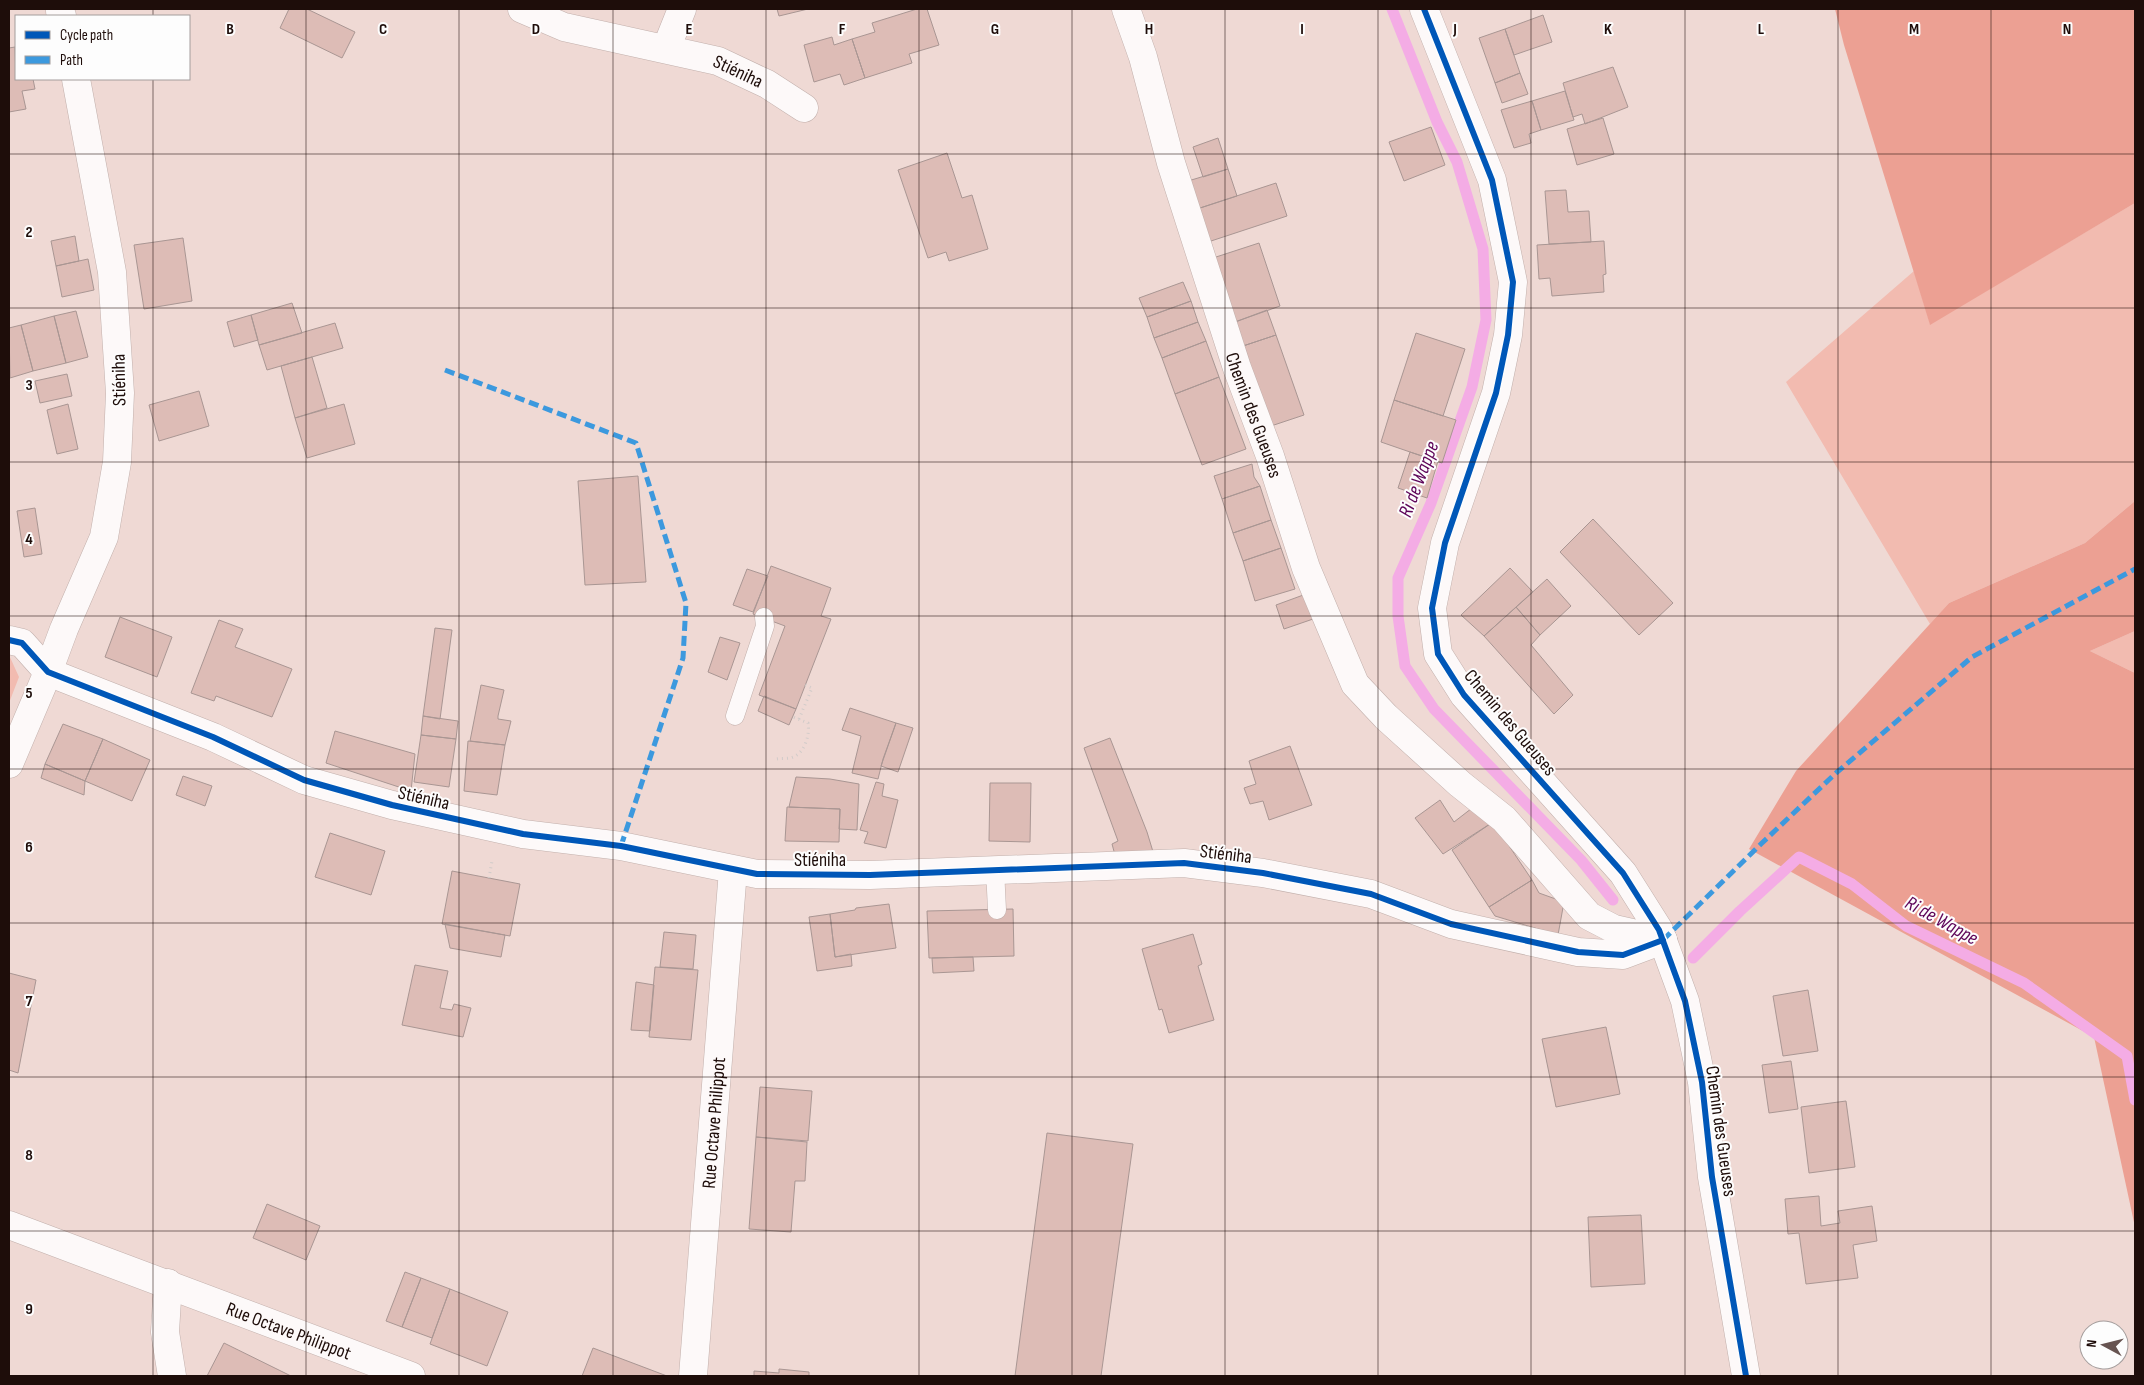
<svg xmlns="http://www.w3.org/2000/svg" width="2144" height="1385" font-family="'Sofia Sans Condensed',sans-serif">
	<rect width="100%" height="100%" fill="#efd9d4"/>
	<path fill="#f2bbb0" d="M2135 203V501L2085 543 1949 603 1930 624 1786 382 1914 271 1930 324Z
		M2135 631V673L2090 651Z
		M9 655 19 677 9 703Z"/>
	<path fill="#eca093" d="M1835 9H2135V203L1930 325 1844 45Z
		M2135 501V631L2090 651 2135 673V1227L2094 1037 1749 849 1796 771 1949 603 2085 543Z"/>
	<g fill="none" stroke-linecap="round" stroke-linejoin="round">
		<path stroke="#f4ace5" stroke-width="11" d="M1392 9 1437 122 1457 162 1483 249 1486 320 1472 387 1431 503 1398 578V616L1405 666 1434 709 1581 860 1613 900
			M1693 958 1740 911 1799 857 1852 884 1906 926 2024 983 2127 1056 2135 1100"/>
	</g>
	<path fill="#ddbcb6" stroke="#a99693" d="M289 9H307L355 32 342 58 280 28Z
		M777 9H808L779 16Z
		M917 9H927L939 45 909 54 912 63 865 78 852 39 875 32 872 23Z
		M1543 15 1552 42 1514 55 1505 29Z
		M1505 29 1520 73 1495 83 1479 38Z
		M832 37 834 45 852 39 865 78 844 85 840 74 814 82 804 45Z
		M15 47 16 79H33L35 89 22 91 26 109 9 112V48Z
		M1613 67 1628 107 1585 124 1582 114 1573 117 1563 83Z
		M1520 73 1528 94 1502 103 1495 83Z
		M1565 91 1574 120 1541 130 1532 101Z
		M1532 101 1541 130 1529 134 1531 143 1514 148 1501 110Z
		M1603 118 1614 154 1577 165 1567 129Z
		M1431 127 1445 165 1404 181 1389 142Z
		M1218 138 1228 169 1203 177 1193 147Z
		M947 153 962 198 972 195 988 249 949 261 946 252 928 258 898 170Z
		M1228 169 1237 196 1197 209 1188 181Z
		M1276 183 1287 216 1208 242 1197 209Z
		M1566 190 1568 212 1589 211 1591 242 1549 244 1545 191Z
		M75 236 79 261 56 266 51 241Z
		M183 238 192 301 144 309 134 245Z
		M1604 241 1606 274 1603 275 1604 292 1552 296 1550 278 1539 279 1537 245Z
		M1259 243 1280 306 1235 322 1213 258Z
		M88 259 94 290 62 297 56 266Z
		M1183 282 1191 301 1147 317 1139 298Z
		M1191 301 1198 322 1154 338 1147 317Z
		M292 303 302 333 259 345 251 315Z
		M1267 310 1276 335 1243 346 1235 322Z
		M76 311 88 357 66 363 54 316Z
		M251 315 258 340 234 347 227 322Z
		M54 316 66 363 33 371 21 325Z
		M1198 322 1206 341 1162 358 1154 338Z
		M335 323 343 348 267 370 259 345Z
		M21 325 33 371 10 378 9 328Z
		M1416 333 1465 349 1443 416 1394 400Z
		M1276 335 1304 415 1271 426 1243 346Z
		M1206 341 1219 377 1175 394 1162 358Z
		M312 357 327 408 295 418 281 366Z
		M67 374 72 396 40 403 35 381Z
		M1219 377 1246 449 1202 465 1175 394Z
		M199 391 209 426 159 441 149 405Z
		M1394 400 1456 420 1442 463 1381 442Z
		M68 404 78 449 57 454 47 410Z
		M344 404 355 444 307 458 295 418Z
		M1410 452 1438 461 1427 498 1398 488Z
		M1252 464 1254 477 1260 486 1222 499 1214 476Z
		M638 476 646 582 585 585 578 481Z
		M1260 486 1271 520 1233 533 1222 499Z
		M35 508 42 554 24 557 17 511Z
		M1593 519 1673 603 1639 635 1560 552Z
		M1271 520 1281 548 1243 561 1233 533Z
		M1281 548 1295 589 1255 601 1243 561Z
		M771 566 831 588 821 616 831 619 796 709 759 695 785 626 753 614Z
		M1510 568 1533 592 1484 636 1461 615Z
		M747 569 768 576 753 612 733 605Z
		M1547 579 1571 606 1540 635 1516 607Z
		M1306 594 1316 618 1284 629 1276 605Z
		M1516 607 1540 635 1531 645 1573 695 1554 714 1484 636Z
		M120 617 172 637 157 677 105 657Z
		M219 620 243 629 235 647 292 669 272 717 216 696 214 701 191 693Z
		M435 628 452 630 440 719 423 716Z
		M720 637 740 643 727 680 708 672Z
		M481 685 504 690 498 716V719L511 721 505 745 470 741Z
		M764 696 796 709 789 725 758 711Z
		M850 708 896 723 883 759 878 779 852 773 861 736 842 730Z
		M423 716 458 721 456 739 421 735Z
		M896 723 913 728 898 772 881 766Z
		M63 724 103 739 85 781 45 764Z
		M335 731 415 754 411 791 326 763Z
		M421 735 456 739 449 787 414 782Z
		M1110 738 1147 832 1154 855H1115L1112 844 1118 841 1084 748Z
		M103 739 150 760 132 801 85 781Z
		M468 741 505 745 497 795 464 791Z
		M1290 746 1312 805 1269 820 1263 801 1250 804 1244 788 1256 784 1249 761Z
		M45 764 85 781 84 795 41 778Z
		M183 776 212 786 205 806 176 795Z
		M796 777 830 779 859 784 857 830 839 829 840 809 789 807Z
		M876 782 884 784 882 796 898 800 886 848 864 843 868 832 860 830Z
		M990 783H1031L1030 842 989 841Z
		M1440 800 1454 822 1476 805 1493 822 1443 854 1415 818Z
		M787 807 840 809 839 842 785 841Z
		M1493 822 1532 880 1489 907 1452 850Z
		M330 833 385 851 371 895 315 877Z
		M452 871 520 884 510 936 442 924Z
		M1532 880 1539 893 1564 902 1558 935 1495 916 1489 907Z
		M889 904 896 948 835 957 830 914 855 910 856 908Z
		M1013 909 1014 956 929 958 927 911Z
		M830 914 835 957 851 954 852 966 817 971 809 917Z
		M445 924 505 935 501 957 450 948Z
		M664 932 696 935 693 969 660 967Z
		M1193 934 1202 964 1198 966 1214 1020 1169 1033 1162 1009 1159 1010 1142 949Z
		M973 957 974 971 933 973 932 958Z
		M415 965 448 971 440 1008 452 1010 454 1004 471 1008 463 1037 402 1025Z
		M655 967 698 970 691 1040 649 1037Z
		M9 973 36 980 18 1073 9 1070Z
		M636 982 654 985 650 1031 631 1030Z
		M1808 990 1818 1051 1783 1056 1773 996Z
		M1606 1027 1620 1094 1556 1107 1542 1039Z
		M1791 1061 1798 1109 1769 1113 1762 1065Z
		M760 1087 812 1091 808 1141 756 1137Z
		M1846 1101 1855 1167 1809 1173 1801 1107Z
		M1047 1133 1133 1144 1101 1376H1015Z
		M756 1137 807 1142 805 1181H795L791 1232 749 1229Z
		M1819 1196 1821 1226 1840 1223 1838 1211 1872 1206 1877 1241 1853 1245 1858 1278 1806 1284 1799 1233 1788 1234 1785 1199Z
		M267 1204 320 1226 306 1260 253 1238Z
		M1641 1215 1645 1284 1591 1287 1588 1217Z
		M405 1272 421 1278 402 1327 386 1321Z
		M421 1278 450 1289 432 1338 402 1327Z
		M450 1289 508 1312 487 1366 430 1344Z
		M224 1343 291 1376H207Z
		M593 1348 667 1376H582Z
		M779 1369 809 1372V1376H754V1371L779 1373Z"/>
	<g fill="none" stroke-linecap="round" stroke-linejoin="round">
		<g stroke="#c2b0ac" stroke-width="19">
			<path id="lane" d="M735 716 765 626 764 617
				M995 869 997 910"/>
		</g>
		<g stroke="#c2b0ac" stroke-width="29">
			<g id="street">
				<path id="s1" d="M522 9 564 27 718 61 767 84 804 108"/>
				<path id="s2" d="M1126 9 1143 57 1171 163 1237 368 1270 456 1306 568 1355 684 1386 717 1460 784 1504 819 1589 916 1614 929 1663 940"/>
				<path d="M1424 9 1492 180 1513 282 1508 335 1496 393 1445 543 1432 608 1438 654 1464 695 1623 873 1659 930 1685 1001 1702 1082 1712 1177 1746 1376"/>
				<path d="M60 11 62 16"/>
				<path d="M666 49 682 9"/>
				<path d="M9 640 22 643 48 672 213 737 304 780 392 805 523 834 621 846 757 874 870 875 1184 863 1263 873 1371 894 1451 924 1578 952 1623 955 1663 940"/>
				<path d="M9 764 48 672 64 629 104 537 117 462 120 393 112 272 76 79"/>
				<path d="M168 1283 165 1332 172 1376"/>
				<path id="s3" d="M693 1376 733 870"/>
			</g>
		</g>
		<g stroke="#c2b0ac" stroke-width="29">
			<g id="secondary">
				<path id="s4" d="M9 1225 411 1376"/>
			</g>
		</g>
		<path stroke="#d1cbc9" stroke-width="3" stroke-dasharray="1 4" stroke-linecap="butt" d="M799 719 812 688 805 685
			M777 759C782 758 788 759 793 757 805 753 810 734 808 723L793 717
			M489 878 492 861"/>
		<use href="#lane" stroke="#fdf9f9" stroke-width="18"/>
		<use href="#street" stroke="#fdf9f9" stroke-width="28"/>
		<use href="#secondary" stroke="#fdf9f9" stroke-width="28"/>
		<path stroke="#3c99de" stroke-width="5" stroke-dasharray="10 5" stroke-linecap="butt" d="M445 370 636 443 686 603 683 658 621 846
			M1663 940 1762 843 1836 773 1972 657 2135 569"/>
		<g stroke="#fdfdfd" stroke-width="9">
			<path id="cycleway" d="M1424 9 1492 180 1513 282 1508 335 1496 393 1445 543 1432 608 1438 654 1464 695 1623 873 1659 930 1685 1001 1702 1082 1712 1177 1746 1376
				M9 640 22 643 48 672 213 737 304 780 392 805 523 834 621 846 757 874 870 875 1184 863 1263 873 1371 894 1451 924 1578 952 1623 955 1663 940"/>
		</g>
		<use href="#cycleway" stroke="#0057b8" stroke-width="6"/>
	</g>
	<path fill="none" stroke="#1e0d0a" stroke-width="1" stroke-opacity="0.55" d="M153 9V16M306 9V1376M459 9V1376M613 9V1376M766 9V1376M919 9V1376M1072 9V1376M1225 9V1376M1378 9V1376M1531 9V1376M1685 9V1376M1838 9V1376M1991 9V1376M153 79V1376M9 154H2135M9 308H2135M9 462H2135M9 616H2135M9 769H2135M9 923H2135M9 1077H2135M9 1231H2135"/>
	<g text-anchor="middle" stroke-width="4" stroke-linejoin="round" paint-order="stroke">
		<g font-size="19" fill="#1e0d0a" stroke="#fdfdfd">
			<text dy="7" stroke="none"><textPath href="#s1" startOffset="226">Stiéniha</textPath></text>
			<text transform="translate(118 380) rotate(-91)" y="7">Stiéniha</text>
			<text dy="7" stroke="none"><textPath href="#s2" startOffset="426">Chemin des Gueuses</textPath></text>
			<text transform="translate(1511 722) rotate(50)" y="7">Chemin des Gueuses</text>
			<text transform="translate(424 797) rotate(13)" y="7">Stiéniha</text>
			<text transform="translate(1226 853) rotate(7)" y="7">Stiéniha</text>
			<text x="820" y="866">Stiéniha</text>
			<text dy="7" stroke="none"><textPath href="#s3" startOffset="254">Rue Octave Philippot</textPath></text>
			<text transform="translate(1722 1131) rotate(82)" y="7">Chemin des Gueuses</text>
			<text dy="7" stroke="none"><textPath href="#s4" startOffset="299">Rue Octave Philippot</textPath></text>
		</g>
		<g font-size="20" font-style="italic" fill="#5e0659" stroke="#fdfdfd">
			<text transform="translate(1418 479) rotate(-69)" y="7">Ri de Wappe</text>
			<text transform="translate(1942 920) rotate(29)" y="7">Ri de Wappe</text>
		</g>
	</g>
	<g font-size="16" text-anchor="middle" font-weight="bold" fill="#1e0d0a" stroke="#fdfdfd" stroke-width="4" stroke-linejoin="round" paint-order="stroke">
		<text x="230" y="34">B</text>
		<text x="383" y="34">C</text>
		<text x="536" y="34">D</text>
		<text x="689" y="34">E</text>
		<text x="842" y="34">F</text>
		<text x="995" y="34">G</text>
		<text x="1149" y="34">H</text>
		<text x="1302" y="34">I</text>
		<text x="1455" y="34">J</text>
		<text x="1608" y="34">K</text>
		<text x="1761" y="34">L</text>
		<text x="1914" y="34">M</text>
		<text x="2067" y="34">N</text>
		<text x="29" y="237">2</text>
		<text x="29" y="390">3</text>
		<text x="29" y="544">4</text>
		<text x="29" y="698">5</text>
		<text x="29" y="852">6</text>
		<text x="29" y="1006">7</text>
		<text x="29" y="1160">8</text>
		<text x="29" y="1314">9</text>
	</g>
	<rect width="2144" height="1385" fill="none" stroke="#1e0d0a" stroke-width="20"/>
	<rect x="15" y="15" width="175" height="65" fill="#fdfdfd" stroke="#a49d9c"/>
	<rect x="25" y="31" width="25" height="8" fill="#0057b8" stroke="#a49d9c"/>
	<text x="60" y="40" font-size="15" fill="#1e0d0a">Cycle path</text>
	<rect x="25" y="56" width="25" height="8" fill="#3c99de" stroke="#a49d9c"/>
	<text x="60" y="65" font-size="15" fill="#1e0d0a">Path</text>
	<g transform="translate(2104 1345) rotate(277)"><circle r="24" fill="#fdfdfd" stroke="#a49d9c"/>
	<path d="M0-4L9 19L0 12L-9 19Z" fill="#675451"/>
	<text y="-8" font-size="14" font-weight="bold" text-anchor="middle" fill="#1e0d0a">N</text>
	</g>
</svg>
